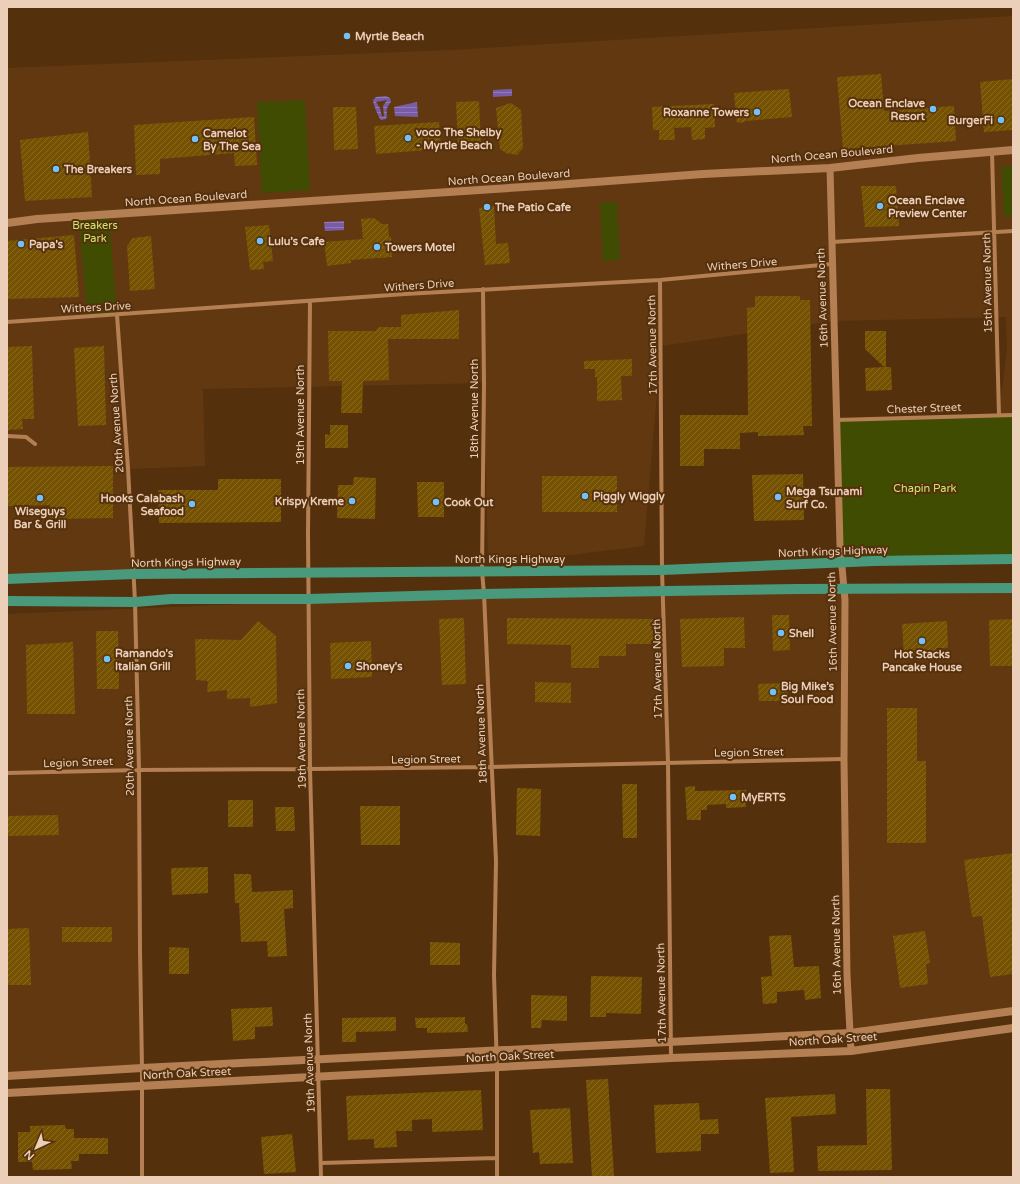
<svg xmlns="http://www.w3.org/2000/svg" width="1020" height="1184" font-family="'Varela Round',sans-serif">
	<defs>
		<pattern id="water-rules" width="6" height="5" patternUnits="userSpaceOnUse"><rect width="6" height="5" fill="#795ca8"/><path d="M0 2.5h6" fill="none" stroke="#937ab5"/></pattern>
		<pattern id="building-hatch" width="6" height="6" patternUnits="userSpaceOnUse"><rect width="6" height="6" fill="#755201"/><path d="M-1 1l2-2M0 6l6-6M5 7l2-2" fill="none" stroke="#896a24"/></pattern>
	</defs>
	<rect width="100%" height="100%" fill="#55300d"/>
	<path fill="#623810" d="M1013 16V415H999L1007 350 1006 317 834 321 661 346 644 546 488 565 484 383 203 389 205 466 129 469 133 574 7 579V68L452 50Z
		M1013 588V1011L850 1033 844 759 652 764 139 770 142 1068 7 1076V614L484 594Z"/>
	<path fill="#3f4c01" d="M305 100 310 190 262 193 257 102Z
		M1013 166V216H1004L1001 167Z
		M617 202 620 260 603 261 600 203Z
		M109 215 117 315 88 317 78 217Z
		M1013 415V559L841 562 836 420Z"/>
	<path fill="url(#water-rules)" fill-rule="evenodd" d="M512 89V96L493 97V90Z
		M386 96 390 98 391 102C383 112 389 111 386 119L381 120C379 118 373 104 373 100L376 97ZM387 100 383 106 384 116 382 117 380 108 376 102Z
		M417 102 418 117 395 116 394 107Z
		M344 221V230L325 231 324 222Z"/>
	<path fill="url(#building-hatch)" d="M881 74 884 111 954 106 956 141 843 149 837 77Z
		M1013 79V130L984 132 980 82Z
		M789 89 792 117 745 121V122L737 123 734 93Z
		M479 101 481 146 458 147 456 102Z
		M511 103 521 110 523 148 517 155 506 153 500 149 496 108Z
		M714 104 715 127 705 128V139L692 140 691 127 674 128 675 140H659V130H653L652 107Z
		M333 107H356L358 149 334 150Z
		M254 117 257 165 235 166 234 153 160 159V174L136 175 134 125Z
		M439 122 441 149 376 154 374 126Z
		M88 132 92 197 25 201 20 140Z
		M861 186H896L899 226 865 227Z
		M494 206 496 244 508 243 510 263 485 265 479 208Z
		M374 218 382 224H388L389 237H391L392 257 351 260V263L327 266 324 242 363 239 361 219Z
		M269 225 273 261 263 262 264 269 250 270 245 227Z
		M74 235 79 297 7 299V241Z
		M151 236 155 289 130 291 127 246 133 238Z
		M755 296H800V300H810L812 426H803L804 435 758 436V432L740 433V449H704V466H680V415H748L747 308 755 307Z
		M459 310V339H388L389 380 363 381 362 413H341L342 381H329L328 331H376L379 327H401V315Z
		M865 331H886V367H891L892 390 866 391 865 368 884 367 865 349Z
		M32 346 34 419H22L23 429 7 430V347Z
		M104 346 106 425 78 426 74 348Z
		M632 359V376H621L622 400 597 401V377H595V369H584V361Z
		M330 425H348V448H325V434L330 435Z
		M113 466V518L50 519V505L7 506V467Z
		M803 474 804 520 754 521 752 475Z
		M542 476H617V512H542Z
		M354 477 376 478 375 519 337 518 338 485H353Z
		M218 479H281V522L159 523 158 490H218Z
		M417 482H444V517H418Z
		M772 615H789L790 650 773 651Z
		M744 617 745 648H724V666L682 667 680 619Z
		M464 618 466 684 442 685 439 619Z
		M507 618 653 619V644H626V656H599V668H571V645L507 644Z
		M1013 619V666H990L989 620Z
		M258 621 276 636 277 703 250 707V698L227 699V690L207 692 208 681 196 680 195 639 241 640Z
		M947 621 948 648H936L937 655 904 656 902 624Z
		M96 631H118L119 689H97Z
		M371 641 372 677 331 679 330 643Z
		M73 642 75 714H27L26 645Z
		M535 682 571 683V703L535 702Z
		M788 683V701H759L758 684Z
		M887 708H917V761H926V843H887Z
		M622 784H637V838H623Z
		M695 786V791L746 790V807L726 808V804L707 805V810H701V820H687L685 787Z
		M517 788 541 789 540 836 516 835Z
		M228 800H253V827H228Z
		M360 806H400V845H361Z
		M275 807H294L295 831H276Z
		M58 815 59 835 7 836V816Z
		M1013 853V974L990 977 982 916 972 917 964 860Z
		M208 867V893L172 895 171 868Z
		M234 874H251L252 892 293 890V908L284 909 287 956 268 957 267 941 241 942 239 903H235Z
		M62 927H112V942H62Z
		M29 928 31 985H7V929Z
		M925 931 930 963 926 964 928 984 900 988 893 936Z
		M791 935 794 967 819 966 821 998 805 1000 804 990 777 992V1003L763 1004 761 977 772 976 769 936Z
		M430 942 460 943V965H430Z
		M169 947 189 948V974H169Z
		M591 976 642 977 641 1014 606 1013V1017H590Z
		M531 995 567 996V1021L542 1020 541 1028H531Z
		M272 1007 273 1026 255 1027V1039L233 1041 231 1009Z
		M396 1017V1031L356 1032V1042H342V1018Z
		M465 1017V1024H467L468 1032 427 1033V1028H416L415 1018Z
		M608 1079 614 1176 592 1177 586 1080Z
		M866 1089H890L892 1170 818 1171 817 1146 867 1145Z
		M481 1090 483 1130 432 1132V1119L412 1120V1131H396L397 1147 374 1148V1139L348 1140 346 1096Z
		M835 1094 836 1114 791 1117 794 1172 770 1173 765 1098Z
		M699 1103 700 1120 718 1119 719 1134H701V1151L656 1153 654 1105Z
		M570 1108 573 1163 540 1164 539 1152 533 1153 530 1110Z
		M65 1125 66 1129H74V1138H108V1154H79V1161H71L72 1169 33 1170 32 1162H18V1132H30V1126Z
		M292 1134 296 1172 264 1174 261 1137Z"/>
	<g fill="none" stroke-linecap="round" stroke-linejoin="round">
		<path stroke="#b47f53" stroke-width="4" d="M992 152 999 415
			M832 242 1013 231
			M660 280 662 570 668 763 671 1058
			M483 289 484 383 482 571 484 594 496 861 494 975 497 1068V1177
			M310 301 308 534 310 769 321 1177
			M117 315 128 468 135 602 139 770 140 951 142 1068V1177
			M7 322 405 294 660 280 832 264
			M836 420 1013 415
			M7 436 26 437 35 444
			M7 773 139 770 310 769 491 767 844 759
			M321 1163 496 1158"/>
		<path stroke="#b47f53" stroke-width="7" d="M830 168 840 545 845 600 844 759 847 975 851 1051"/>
		<path stroke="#b47f53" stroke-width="8" d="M7 223 37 219 555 185 703 174 830 168 918 158 1013 150
			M7 1076 142 1068 850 1033 1013 1011
			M7 1093 671 1058 851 1051 1013 1028"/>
		<path stroke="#499a7c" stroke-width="10" d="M7 579 133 574 662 570 874 561 1013 559
			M7 601 135 602 171 599H308L484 594 798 589 1013 588"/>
	</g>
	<g fill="#73c1f6" stroke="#55300d" stroke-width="1.5">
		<circle cx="347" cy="36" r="4"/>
		<circle cx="933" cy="109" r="4"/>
		<circle cx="757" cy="112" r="4"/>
		<circle cx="1001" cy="120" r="4"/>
		<circle cx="408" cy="138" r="4"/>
		<circle cx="195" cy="139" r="4"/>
		<circle cx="56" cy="169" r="4"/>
		<circle cx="880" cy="206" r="4"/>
		<circle cx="487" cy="207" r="4"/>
		<circle cx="260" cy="241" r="4"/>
		<circle cx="21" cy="244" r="4"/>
		<circle cx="377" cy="247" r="4"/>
		<circle cx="585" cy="496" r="4"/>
		<circle cx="778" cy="497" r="4"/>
		<circle cx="40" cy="498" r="4"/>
		<circle cx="352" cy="501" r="4"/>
		<circle cx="436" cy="502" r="4"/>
		<circle cx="192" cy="504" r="4"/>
		<circle cx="781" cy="633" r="4"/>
		<circle cx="922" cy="641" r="4"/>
		<circle cx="107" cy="659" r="4"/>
		<circle cx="348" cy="666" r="4"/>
		<circle cx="773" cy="692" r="4"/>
		<circle cx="733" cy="797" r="4"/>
	</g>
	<g text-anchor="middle" stroke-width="4" stroke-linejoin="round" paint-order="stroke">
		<g font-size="11" font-weight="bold" fill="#ebcfb8" stroke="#55300d" text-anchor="start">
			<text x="355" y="40">Myrtle Beach</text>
			<text x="925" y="107" text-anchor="end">Ocean Enclave<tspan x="925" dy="13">Resort</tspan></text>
			<text x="749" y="116" text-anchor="end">Roxanne Towers</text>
			<text x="993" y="124" text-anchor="end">BurgerFi</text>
			<text x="416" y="136">voco The Shelby<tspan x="416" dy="13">- Myrtle Beach</tspan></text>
			<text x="203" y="137">Camelot<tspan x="203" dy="13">By The Sea</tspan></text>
			<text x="64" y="173">The Breakers</text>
			<text x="888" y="204">Ocean Enclave<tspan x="888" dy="13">Preview Center</tspan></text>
			<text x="495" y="211">The Patio Cafe</text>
			<text x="268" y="245">Lulu’s Cafe</text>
			<text x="29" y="248">Papa's</text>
			<text x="385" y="251">Towers Motel</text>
			<text x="786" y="495">Mega Tsunami<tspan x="786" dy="13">Surf Co.</tspan></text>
			<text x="593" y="500">Piggly Wiggly</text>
			<text x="184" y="502" text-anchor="end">Hooks Calabash<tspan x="184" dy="13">Seafood</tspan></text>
			<text x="344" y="505" text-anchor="end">Krispy Kreme</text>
			<text x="444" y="506">Cook Out</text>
			<text x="40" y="515" text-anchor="middle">Wiseguys<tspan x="40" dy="13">Bar &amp; Grill</tspan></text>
			<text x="789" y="637">Shell</text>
			<text x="115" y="657">Ramando's<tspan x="115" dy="13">Italian Grill</tspan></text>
			<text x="922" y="658" text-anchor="middle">Hot Stacks<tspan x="922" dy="13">Pancake House</tspan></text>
			<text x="356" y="670">Shoney's</text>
			<text x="781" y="690">Big Mike’s<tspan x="781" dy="13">Soul Food</tspan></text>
			<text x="741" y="801">MyERTS</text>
		</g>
		<g font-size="11" fill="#ebcfb8" stroke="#55300d">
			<text transform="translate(832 154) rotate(-5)" y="4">North Ocean Boulevard</text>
			<text transform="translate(509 177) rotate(-4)" y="4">North Ocean Boulevard</text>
			<text transform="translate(186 198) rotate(-4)" y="4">North Ocean Boulevard</text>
			<text transform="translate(742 264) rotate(-5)" y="4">Withers Drive</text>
			<text transform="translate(987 283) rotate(-91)" y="4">15th Avenue North</text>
			<text transform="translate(419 285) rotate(-4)" y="4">Withers Drive</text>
			<text transform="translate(822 298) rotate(-92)" y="4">16th Avenue North</text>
			<text transform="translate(96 307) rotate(-3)" y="4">Withers Drive</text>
			<text transform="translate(652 345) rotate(-91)" y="4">17th Avenue North</text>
			<text transform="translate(924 408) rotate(-2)" y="4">Chester Street</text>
			<text transform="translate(474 409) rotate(-90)" y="4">18th Avenue North</text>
			<text transform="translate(300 415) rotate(-90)" y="4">19th Avenue North</text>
			<text transform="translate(116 423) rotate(-94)" y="4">20th Avenue North</text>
			<text transform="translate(833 551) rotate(-2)" y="4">North Kings Highway</text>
			<text x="510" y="563">North Kings Highway</text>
			<text transform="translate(186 562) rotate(-1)" y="4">North Kings Highway</text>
			<text transform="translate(832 622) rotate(-91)" y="4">16th Avenue North</text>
			<text transform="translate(657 669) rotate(-91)" y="4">17th Avenue North</text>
			<text transform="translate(481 734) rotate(-92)" y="4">18th Avenue North</text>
			<text transform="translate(301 739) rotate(-91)" y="4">19th Avenue North</text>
			<text transform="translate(129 746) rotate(-91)" y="4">20th Avenue North</text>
			<text transform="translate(749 752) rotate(-1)" y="4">Legion Street</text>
			<text transform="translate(426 759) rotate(-1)" y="4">Legion Street</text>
			<text transform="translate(78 762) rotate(-2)" y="4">Legion Street</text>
			<text transform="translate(836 945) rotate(-91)" y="4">16th Avenue North</text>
			<text transform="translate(661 993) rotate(-91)" y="4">17th Avenue North</text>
			<text transform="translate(833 1039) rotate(-4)" y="4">North Oak Street</text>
			<text transform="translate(510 1056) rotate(-3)" y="4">North Oak Street</text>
			<text transform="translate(309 1063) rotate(-92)" y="4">19th Avenue North</text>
			<text transform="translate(187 1073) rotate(-3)" y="4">North Oak Street</text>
		</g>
		<g font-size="11" fill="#cce76e" stroke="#55300d">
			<text x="95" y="229">Breakers<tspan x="95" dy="13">Park</tspan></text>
			<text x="925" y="492">Chapin Park</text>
		</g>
	</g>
	<rect width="1020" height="1184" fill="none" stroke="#ebcfb8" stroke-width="16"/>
	<g transform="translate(36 1148) rotate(224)" stroke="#55300d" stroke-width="3" paint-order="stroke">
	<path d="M0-3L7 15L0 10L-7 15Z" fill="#ebcfb8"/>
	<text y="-6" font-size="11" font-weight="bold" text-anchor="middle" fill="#ebcfb8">N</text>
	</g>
</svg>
